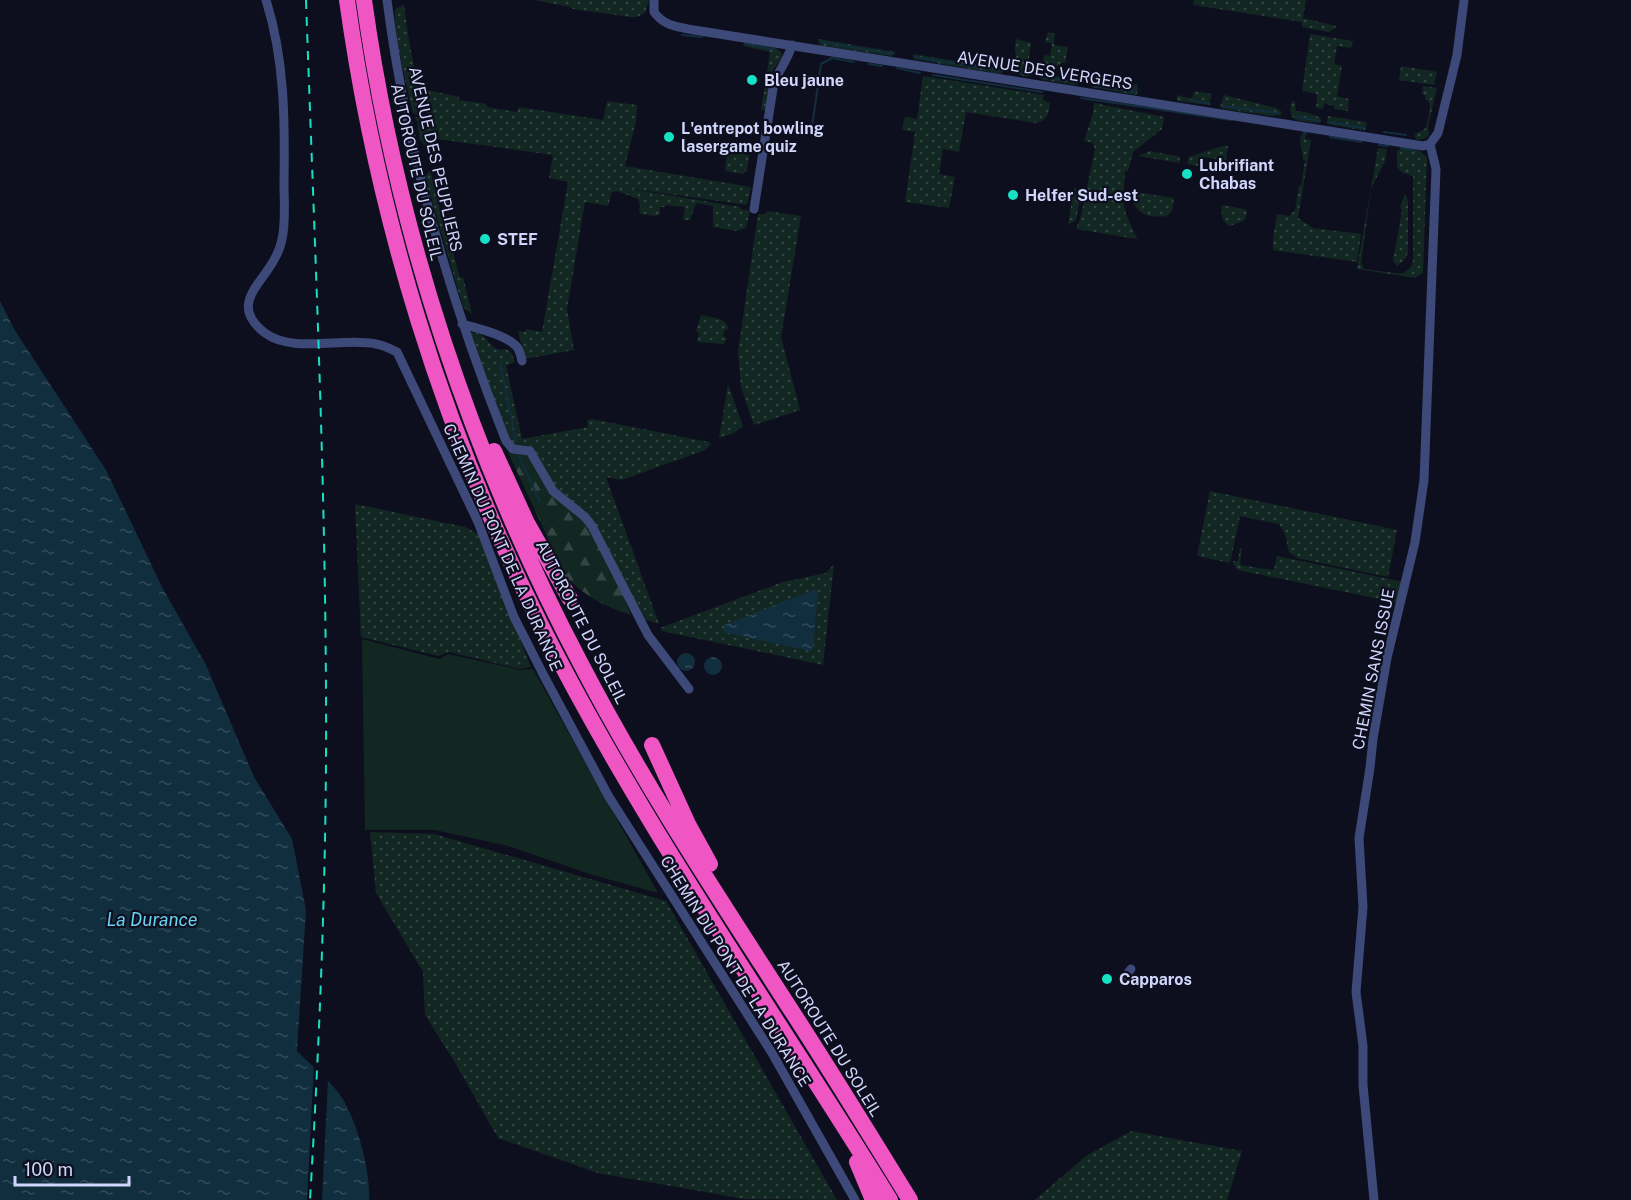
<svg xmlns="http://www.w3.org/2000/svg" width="1631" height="1200" font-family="'Public Sans',sans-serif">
	<defs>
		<pattern id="grass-dots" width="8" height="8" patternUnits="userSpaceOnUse" patternTransform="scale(1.5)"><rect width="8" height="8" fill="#122721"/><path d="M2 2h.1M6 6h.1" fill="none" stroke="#334542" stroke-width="1.8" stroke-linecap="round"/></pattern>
		<pattern id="forest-firs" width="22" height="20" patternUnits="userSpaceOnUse" patternTransform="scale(1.5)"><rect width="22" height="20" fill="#122721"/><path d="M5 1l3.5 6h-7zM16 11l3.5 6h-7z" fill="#334542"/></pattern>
		<pattern id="water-ripples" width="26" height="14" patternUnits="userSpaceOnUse" patternTransform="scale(1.5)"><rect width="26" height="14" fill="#112e3f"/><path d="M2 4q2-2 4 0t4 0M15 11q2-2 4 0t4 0" fill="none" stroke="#334b5c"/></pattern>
	</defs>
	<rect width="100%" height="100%" fill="#0e0f1e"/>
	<path fill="url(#grass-dots)" d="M534 0H649L645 13 637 17H630L573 9 570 7Z
		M1194 0H1306L1303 18 1336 26 1335 28 1329 32 1302 27V22L1193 5Z
		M404 5C407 25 413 81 425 93L426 90 460 97 458 100 487 104V107L517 112 519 107 603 120 607 101 637 105 636 121 625 166 751 187 747 205 620 187 740 207 741 209 750 211 746 228 736 231 713 227V206L696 203 690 220H683L685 207 666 205 665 207H660V214L656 216 641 214 639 212 640 206 638 199 617 191 612 192 608 206 585 202 567 309 574 350 525 359 518 331 525 332 526 329 542 332 568 182 549 178 553 155 438 139 434 144 425 146 420 140 417 120 414 117 426 119V103H420L422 106 417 115 413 113C409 94 390 23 396 8Z
		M1048 32 1055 34 1054 45 1068 47 1065 63H1061L1060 67 1046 64 1043 61 1044 55 1050 56 1052 43 1045 42Z
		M1310 34 1353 41 1351 48 1337 46 1334 64 1342 66 1337 96 1349 99 1348 111 1334 109V106L1324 103 1323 109 1316 108 1317 94 1302 91Z
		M819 39 895 52 896 53 891 56 822 46 818 43Z
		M1016 39 1031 43 1028 65 1031 69V76L1027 77 1018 74 1015 49Z
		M745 41 775 47 782 53V57L773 70 765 110H761L770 52 743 46Z
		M913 54 1005 69 1006 70 1000 74 919 60 914 59Z
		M1401 66 1437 72 1434 85 1399 80Z
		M1039 73 1082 81 1075 85 1044 80 1040 78Z
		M923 76 1044 95 1043 100 1050 103C1049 114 1047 120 1036 123L966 112 959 152 943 149 939 174 955 177 949 208 905 202 915 132 902 130 905 117 917 119Z
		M1098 83 1132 86 1137 83 1138 91 1136 95 1092 87Z
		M1423 86 1437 88 1428 126 1429 135 1424 139 1417 140 1415 138V134L1426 128 1430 109 1429 102 1425 99V95L1422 94Z
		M1194 91 1212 94 1209 105 1177 101V95L1192 99Z
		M1224 95 1276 108 1282 112 1281 115 1272 116 1224 109 1220 107Z
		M1292 101 1295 102 1296 111 1309 113 1321 118 1320 123C1304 121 1284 124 1292 101Z
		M1094 103 1164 117 1162 129 1133 152 1128 171H1125L1123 201 1126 214 1137 239 1076 229 1081 216 1095 149 1093 143 1084 141 1093 113Z
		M1328 116 1367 122 1365 130H1361L1327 124Z
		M1304 131H1307L1305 139 1311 140 1298 218 1313 228 1361 234 1357 262 1273 250V238L1277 214 1289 216 1295 210 1299 186H1301L1305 160H1303C1303 149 1296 140 1304 131Z
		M1400 145 1420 151 1427 157 1423 273 1415 278 1357 269 1378 148 1387 149 1385 161 1371 189 1361 263 1364 269 1402 274 1411 267 1413 261V176L1403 173 1397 167V150H1400Z
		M1222 146H1228L1226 160 1200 157 1198 166 1187 164 1189 157Z
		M1150 151 1177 156 1180 158 1179 163 1138 156Z
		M727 152 749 155 747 170 743 174 725 171Z
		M430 170 447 237H449L460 278 463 277 472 314 463 307 425 177Z
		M1074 187 1081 196 1076 220 1068 225Z
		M1135 192 1174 198 1172 211 1167 216C1148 218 1138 216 1131 197Z
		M1405 194 1408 200V253L1405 259 1397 266 1393 261 1402 210 1400 207Z
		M1222 205 1244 209 1247 211 1245 220 1230 226C1221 222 1221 214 1222 205Z
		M767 211 801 216 781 337 800 410 754 425 741 387 738 352 758 214H766Z
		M701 315C712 318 726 317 729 330L725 329 723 336 727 338 724 344 697 342 699 334 696 331Z
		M469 332C470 332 479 333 480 334 491 340 491 353 506 349L511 352 515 362 506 365 522 439 588 427 587 420 592 419 709 442 711 444 705 450 622 480 606 477 659 624 643 619 554 489C551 485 548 481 546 476 540 462 541 451 524 445L516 447 512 446Z
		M728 384 743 426 734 433 719 438Z
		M1210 491 1397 530 1388 577 1297 558 1289 552 1285 534 1279 524 1240 516 1230 563 1197 556Z
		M355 504 465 527 478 534 531 667 520 669 449 652 438 656 361 637Z
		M1240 548H1242L1240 565 1272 570 1274 569 1277 556 1404 582 1399 603 1238 570 1233 564V561H1238Z
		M834 564 823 665 662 631 660 628 783 582 826 573Z
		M370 832 434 834 666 901 837 1200 744 1199 598 1173 498 1138 454 1061 425 1015 423 972 376 893Z
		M1131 1131 1242 1151 1227 1200H1035L1086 1156Z"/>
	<path fill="url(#forest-firs)" d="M506 448 513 453H526L539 470 585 522 613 572 631 615C605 607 585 596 566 577Z"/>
	<path fill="#122721" d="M362 639 439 659 448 654 521 670 533 669 658 893 593 875 508 846 435 830H365Z"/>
	<path fill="url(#water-ripples)" d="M0 301 14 329 106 470 163 589 206 665 254 777 292 839 306 910 297 1051C310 1064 333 1083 342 1098 357 1121 371 1173 369 1200H0Z
		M816 589 818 594 813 646 810 651 723 632 725 625Z
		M677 662a9 9 0 1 1 18 0a9 9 0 1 1-18 0Z
		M704 666a9 9 0 1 1 18 0a9 9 0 1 1-18 0Z"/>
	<path fill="#0e0f1e" d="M314 1064 328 1079 322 1200H307Z"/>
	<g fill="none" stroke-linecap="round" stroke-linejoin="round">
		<path stroke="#112e3f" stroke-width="2" d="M682 35 702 37
			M822 42 893 54
			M745 44 776 50
			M915 57 1002 71
			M869 64 882 66
			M897 68 920 73
			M1019 73 1031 74
			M933 75 1042 92
			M1043 77 1077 82
			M1094 86 1135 92
			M1081 98 1231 120
			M1190 100 1210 104
			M1222 106 1278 113
			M1297 117 1320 121
			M1329 122 1363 128
			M1304 132 1306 133
			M1384 132 1406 135
			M811 134 821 64 832 58 854 62
			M1330 137 1362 142
			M1379 145 1388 146
			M1401 148 1415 151
			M500 363 516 441
			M519 456 540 502"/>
		<path stroke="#3d4979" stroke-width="9" d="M266 0C285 60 285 122 284 184 284 202 286 222 282 239 281 244 279 251 276 256 264 283 227 304 265 333 293 354 343 337 376 344 383 345 391 349 397 352L478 522 514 617 544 676 609 797 772 1053 855 1200
			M387 0C406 150 450 300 506 441L513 449 530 451 553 491 585 517 592 526 648 635 689 689
			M654 0V12C664 26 678 27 694 30L1423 146 1430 144
			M1430 144 1438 133 1457 55 1464 0
			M754 209 774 82C780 69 788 59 792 45
			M462 324C477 328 507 335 517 347 520 351 521 357 522 361
			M1123 979 1131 969
			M1374 1200 1363 1085V1046L1356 992 1363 907 1359 838 1370 768 1373 739 1387 658 1415 542 1424 480 1436 169 1430 144"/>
		<path stroke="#ef56c4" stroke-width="16" d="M347 0C377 216 442 428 540 623 641 824 772 1008 890 1200
			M364 0C396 231 472 458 581 664 647 791 727 910 804 1030 840 1086 875 1143 910 1200
			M494 451 527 523 570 599
			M652 745 688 824 710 864
			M857 1162 873 1200"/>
		<path stroke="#15e1c5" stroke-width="2" stroke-dasharray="9 8" stroke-linecap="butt" d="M306 0C314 231 325 462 326 694 327 863 320 1031 310 1200"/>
	</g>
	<g fill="#15e1c5" stroke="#0e0f1e" stroke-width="2">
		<circle cx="752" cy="80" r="6"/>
		<circle cx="669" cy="137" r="6"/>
		<circle cx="1187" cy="174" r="6"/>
		<circle cx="1013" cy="195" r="6"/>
		<circle cx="485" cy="239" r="6"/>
		<circle cx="1107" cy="979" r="6"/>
	</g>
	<g text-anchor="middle" stroke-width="4.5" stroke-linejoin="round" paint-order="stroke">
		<g font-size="16" fill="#d0d5fb" stroke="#0e0f1e">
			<text transform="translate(1045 70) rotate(9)" y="6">AVENUE DES VERGERS</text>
			<text transform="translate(436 159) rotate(77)" y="6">AVENUE DES PEUPLIERS</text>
			<text transform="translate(417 172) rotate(77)" y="6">AUTOROUTE DU SOLEIL</text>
			<text transform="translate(503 547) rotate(66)" y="6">CHEMIN DU PONT DE LA DURANCE</text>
			<text transform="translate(582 622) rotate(63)" y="6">AUTOROUTE DU SOLEIL</text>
			<text transform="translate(1373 669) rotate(-79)" y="6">CHEMIN SANS ISSUE</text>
			<text transform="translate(736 971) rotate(58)" y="6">CHEMIN DU PONT DE LA DURANCE</text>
			<text transform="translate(830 1038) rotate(58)" y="6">AUTOROUTE DU SOLEIL</text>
		</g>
		<g font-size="16" font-weight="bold" fill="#d0d5fb" stroke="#0e0f1e" text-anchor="start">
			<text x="764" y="86">Bleu jaune</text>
			<text x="681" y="134">L'entrepot bowling<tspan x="681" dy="18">lasergame quiz</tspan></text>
			<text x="1199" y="171">Lubrifiant<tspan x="1199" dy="18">Chabas</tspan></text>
			<text x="1025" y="201">Helfer Sud-est</text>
			<text x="497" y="245">STEF</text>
			<text x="1119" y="985">Capparos</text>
		</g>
		<g font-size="18" font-style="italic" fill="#67d2f1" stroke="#0e0f1e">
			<text x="152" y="926">La Durance</text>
		</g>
	</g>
	<path d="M15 1176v9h114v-9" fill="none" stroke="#d0d5fb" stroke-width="3"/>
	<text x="24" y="1176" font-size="18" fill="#d0d5fb" stroke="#0e0f1e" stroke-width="4.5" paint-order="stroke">100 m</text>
</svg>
